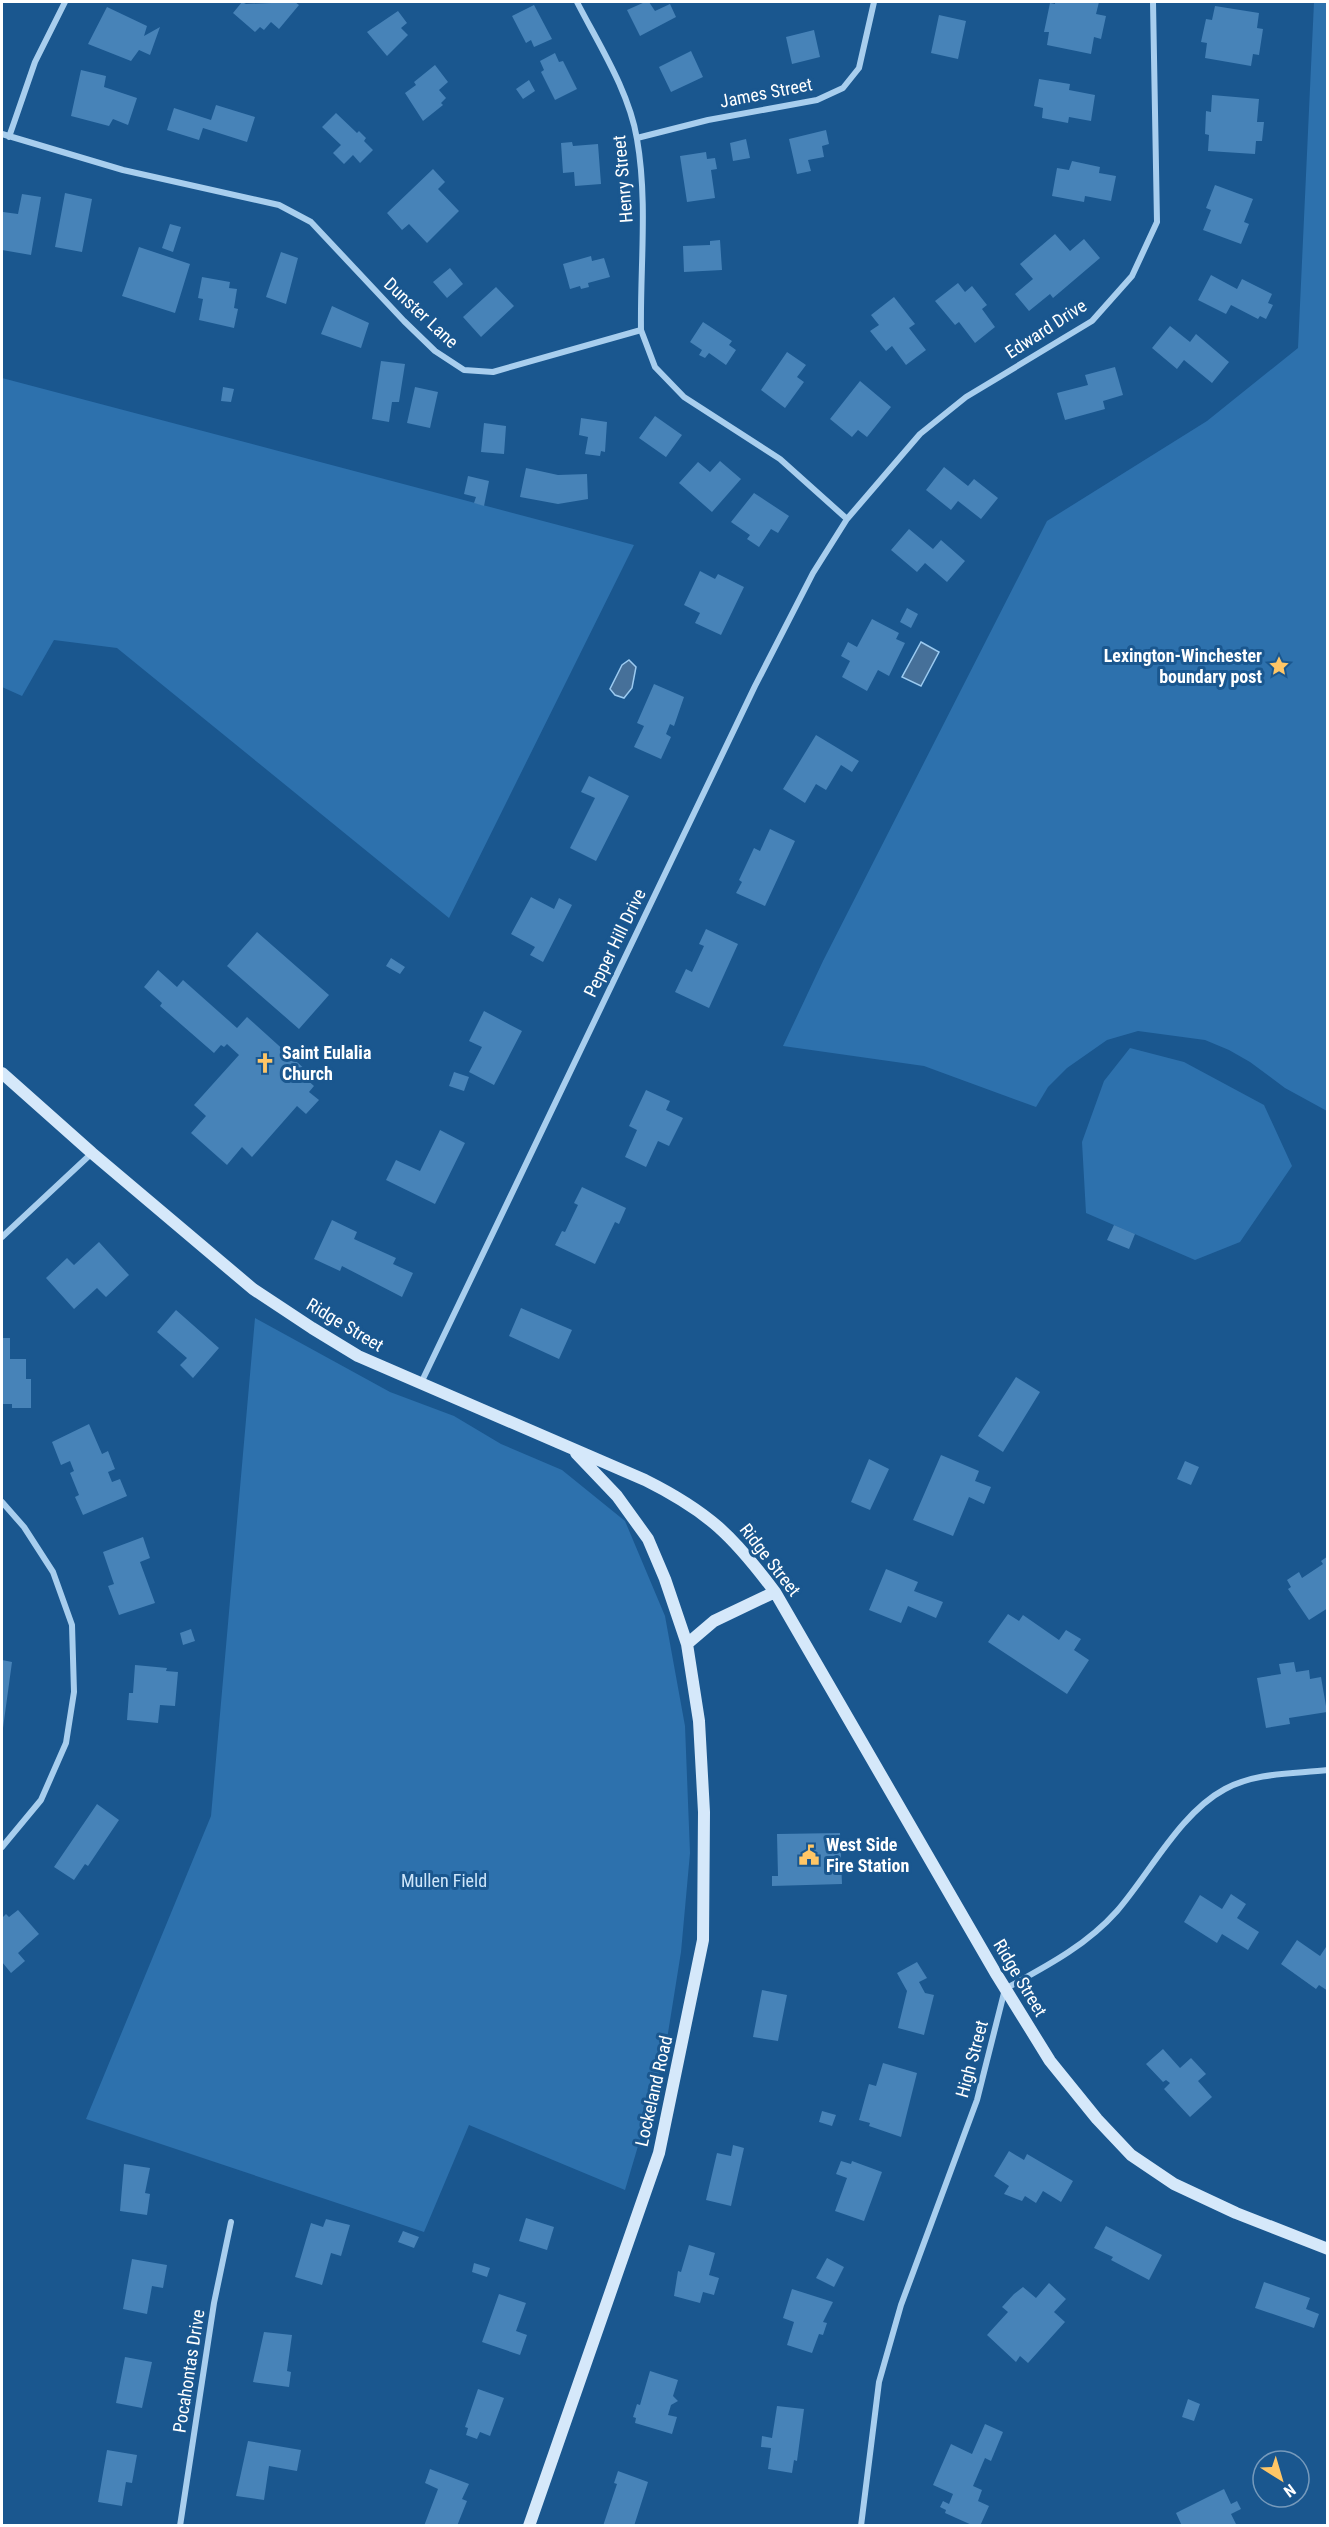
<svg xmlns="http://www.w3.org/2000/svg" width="1329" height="2527" font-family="'Roboto Condensed',sans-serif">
	<rect width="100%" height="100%" fill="#1a578f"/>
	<path fill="#2d71ad" d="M1314 2H1328L1327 1111 1285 1088 1250 1062 1229 1050 1205 1040 1138 1031 1107 1040 1067 1068 1048 1087 1036 1107 924 1066 783 1046 823 961 1047 521 1207 421 1298 348Z
		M2 378 634 545 449 918 117 648 54 640 22 696 2 687Z
		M1130 1048 1184 1062 1264 1105 1292 1166 1240 1242 1195 1260 1086 1213 1082 1142 1104 1081Z
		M255 1318 390 1392 454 1416 501 1444 562 1470 625 1521 665 1616 685 1726 690 1853 681 1952 664 2058 625 2190 469 2125 424 2232 86 2119 211 1816Z"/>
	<path fill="#467099" stroke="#9bcaf0" stroke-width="1.5" d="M921 642 939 652 921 686 902 677Z
		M629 660 636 667 632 688 624 698 615 695 610 689 622 665Z"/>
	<path fill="#4783b8" d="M242 2 246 4 295 2 299 5 279 29 271 22 264 30 260 27 255 32 233 13Z
		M645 2H649L655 11 670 4 676 17 640 36 627 10Z
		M1055 2H1099L1096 14 1106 16 1101 39 1094 37 1091 54 1047 45 1049 32H1044L1050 3 1055 4Z
		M534 5 552 39 534 47 531 40 526 43 512 16Z
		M1215 6 1259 13 1257 28 1263 29 1259 55 1253 54 1251 66 1205 58 1207 43 1201 42 1206 19 1212 20Z
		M107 7 147 26 144 36 160 27 150 55 139 50 131 61 88 44Z
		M398 11 407 23 401 28 408 35 387 56 367 32Z
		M939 15 966 21 958 59 931 53Z
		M814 30 820 57 792 64 786 37Z
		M691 51 703 77 671 92 659 67Z
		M555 53 559 62 563 61 577 89 555 100 541 72 544 70 540 61Z
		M435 65 448 82 439 90 446 98 441 103 443 105 423 121 405 93 416 85 414 82Z
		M81 70 106 76 104 87 137 98 128 125 113 119 109 126 71 116Z
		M1039 79 1070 84 1069 90 1095 95 1091 121 1069 117 1068 123 1042 118 1043 108 1034 106Z
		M529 80 535 91 523 99 516 89Z
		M1212 95 1259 99 1257 122H1264L1262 141H1256L1255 154 1208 151 1209 135 1205 134 1206 111 1211 112Z
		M216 105 255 117 247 142 203 128 199 140 167 130 174 108 211 120Z
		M336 113 357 133 359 131 366 138 364 141 373 150 360 163 353 155 344 164 333 153 341 145 322 127Z
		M826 130 829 144 822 146 824 157 808 160 811 171 797 174 789 139Z
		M746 139 750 158 733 161 730 143Z
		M572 142 573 146 598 144 601 184 575 186 574 172 563 173 561 143Z
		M706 152 707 159 715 158 717 169 711 170 715 198 687 202 680 156Z
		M1072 161 1100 167 1099 173 1116 176 1111 201 1085 196 1084 202 1052 196 1057 168 1069 170Z
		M433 169 445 182 438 189 459 211 427 243 409 224 402 230 387 213Z
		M1215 185 1253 199 1244 222 1249 224 1241 244 1203 230 1211 210 1206 208Z
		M65 193 92 199 82 252 55 247Z
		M22 194 41 197 31 255 2 250 3 212 18 214Z
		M170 224 181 227 173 252 162 248Z
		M1055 234 1070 251 1084 239 1100 258 1053 298 1050 294 1029 311 1015 294 1033 279 1020 264Z
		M720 240 722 270 684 272 683 246 710 245V241Z
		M139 247 190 264 175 313 122 296Z
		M281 252 298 258 286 304 266 297Z
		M591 256 592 261 604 258 610 277 588 283 589 287 581 289 580 286 570 289 563 264Z
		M450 268 463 284 447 298 433 282Z
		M1211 275 1237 289 1242 279 1272 294 1268 303 1273 305 1266 319 1260 316 1258 319 1231 305 1226 314 1198 300Z
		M202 277 230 282 229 288 237 289 234 308 238 309 234 328 199 320 203 299 198 298Z
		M958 283 965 292 972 286 987 305 982 309 995 327 975 343 959 322 955 325 935 301Z
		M496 287 514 306 481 337 463 317Z
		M894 297 915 324 909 328 926 350 906 365 892 346 886 351 870 331 879 325 871 315Z
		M332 306 369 323 361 348 321 334Z
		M703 322 732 341 729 345 736 350 726 365 709 353 705 358 699 355 702 350 690 342Z
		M1170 326 1190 342 1196 334 1229 362 1212 383 1184 360 1177 369 1152 348Z
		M787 352 806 365 797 377 804 382 785 408 761 390Z
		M381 361 405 364 399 402H392L389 422 372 419Z
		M1115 367 1123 395 1103 401 1105 409 1065 420 1057 393 1088 385 1085 375Z
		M860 381 891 407 867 437 858 430 852 437 830 419Z
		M223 387 234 389 231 402 221 401Z
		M415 387 438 392 430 428 407 423Z
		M655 416 682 435 666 457 639 438Z
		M581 418 607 422 605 452 601 451 600 456 585 454 588 437 579 435Z
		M484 423 506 426 504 454 481 452Z
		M720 461 741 479 712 512 679 483 698 462 710 472Z
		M944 467 968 486 974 479 998 498 981 519 958 501 951 510 926 490Z
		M526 468 558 475 587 474 588 499 558 504 520 497Z
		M468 476 489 481 484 506 474 503 476 497 464 494Z
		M754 493 789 516 778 533 771 529 759 547 747 539 750 535 731 522Z
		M909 529 933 549 941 540 965 561 947 582 925 563 917 572 891 550Z
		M700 571 715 579 718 574 744 587 721 635 695 623 700 613 684 605Z
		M907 608 918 614 911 628 900 622Z
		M872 619 899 633 896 639 905 643 889 676 878 670 867 691 842 677 850 661 841 656 848 642 857 647Z
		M654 684 684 697 674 726 670 724 666 734 671 737 661 759 634 747 644 726 637 723Z
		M816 735 859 761 852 772 841 765 826 790 816 784 805 803 783 789Z
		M589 776 629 796 596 861 570 848 595 798 581 792Z
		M770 829 795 841 765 906 736 893 742 882 739 880 754 848 760 851Z
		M531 897 554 909 559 898 572 905 543 962 530 955 535 947 511 934Z
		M706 929 738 944 709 1008 675 992 686 969 692 972 704 946 699 944Z
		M257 932 329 995 299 1029 227 966Z
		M391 958 405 967 400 974 386 966Z
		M158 970 177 987 183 980 237 1028 247 1017 308 1072 304 1077 314 1086 309 1092 319 1100 306 1114 297 1106 252 1157 242 1147 227 1165 191 1133 206 1116 194 1105 239 1055 227 1044 224 1047 221 1045 214 1053 160 1006 162 1003 144 987Z
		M484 1011 522 1031 494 1085 469 1072 482 1047 469 1041Z
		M454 1072 469 1077 464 1091 449 1086Z
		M646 1090 670 1101 666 1110 683 1118 669 1146 658 1141 646 1167 625 1157 637 1130 629 1126Z
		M440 1130 465 1143 435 1204 386 1180 396 1160 420 1171Z
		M582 1187 626 1208 619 1224 615 1222 595 1264 555 1245 562 1231 565 1232 578 1205 574 1203Z
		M332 1220 357 1232 354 1239 396 1258 393 1264 413 1273 402 1297 342 1266 340 1271 314 1259Z
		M1114 1225 1135 1234 1129 1249 1107 1240Z
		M99 1242 129 1275 106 1297 97 1288 74 1309 46 1278 67 1258 74 1265Z
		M521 1308 572 1330 559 1359 509 1336Z
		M176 1310 219 1348 193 1378 180 1365 187 1358 157 1332Z
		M2 1338H10V1359H26V1379H31V1408H12V1404H2Z
		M1016 1377 1040 1392 1003 1452 978 1436Z
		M89 1424 102 1454 108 1451 115 1469 108 1472 112 1482 120 1479 127 1496 83 1515 75 1497 79 1495 70 1473 74 1471 70 1461 61 1465 52 1442Z
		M941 1455 979 1471 975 1481 991 1487 984 1504 969 1497 953 1536 913 1520Z
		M869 1459 889 1469 870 1510 851 1502Z
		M1185 1461 1199 1467 1191 1485 1177 1479Z
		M143 1537 150 1558 140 1562 155 1603 119 1615 108 1586 114 1584 103 1552Z
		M1328 1556V1608L1309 1620 1288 1589 1291 1587 1287 1580 1299 1572 1302 1578 1323 1564 1321 1561Z
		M886 1569 918 1582 914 1591 943 1602 936 1618 908 1606 901 1623 869 1610Z
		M1008 1614 1019 1621 1023 1615 1059 1640 1066 1630 1081 1639 1074 1650 1089 1660 1067 1694 988 1642Z
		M191 1629 195 1641 183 1645 180 1633Z
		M2 1660 12 1662 3 1728H2Z
		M1294 1662 1296 1672 1309 1670 1310 1679 1321 1677 1327 1712 1289 1718 1290 1724 1266 1728 1257 1678 1281 1674 1279 1664Z
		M135 1665 167 1668 166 1671 178 1672 175 1706 160 1705 158 1723 127 1720 129 1693H133Z
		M97 1804 119 1820 88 1866 85 1864 74 1880 54 1867Z
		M840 1833 842 1884 772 1886V1876H778L777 1834Z
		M1231 1894 1246 1904 1237 1918 1259 1932 1248 1950 1222 1934 1217 1943 1184 1922 1200 1895 1222 1909Z
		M18 1910 39 1934 18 1953 25 1961 11 1973 2 1962V1918L6 1914 9 1917Z
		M1297 1940 1320 1956 1328 1944V1991L1319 1985 1316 1989 1281 1964Z
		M917 1962 927 1978 919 1982 925 1993 934 1995 924 2035 898 2028 907 1991 897 1973Z
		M762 1990 787 1995 778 2041 753 2037Z
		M1163 2049 1180 2068 1191 2058 1206 2074 1198 2081 1212 2097 1190 2117 1164 2089 1170 2083 1166 2080 1163 2082 1146 2064Z
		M883 2063 917 2073 901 2137 869 2126 870 2123 859 2120 869 2084 876 2086Z
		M822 2111 836 2115 832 2126 819 2122Z
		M733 2145 744 2148 731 2206 706 2200 717 2153 731 2156Z
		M1009 2151 1024 2160 1027 2154 1073 2181 1061 2202 1043 2191 1036 2203 1025 2196 1022 2201 1004 2194 1009 2186 994 2176Z
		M841 2161 851 2164 852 2161 882 2172 864 2221 835 2211 847 2178 836 2174Z
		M124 2164 150 2168 145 2193 150 2194 147 2215 120 2211Z
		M526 2218 554 2227 547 2250 519 2241Z
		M326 2219 350 2225 341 2256 331 2253 322 2285 295 2277 311 2223 323 2227Z
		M1106 2226 1162 2255 1149 2280 1111 2260 1113 2257 1094 2248Z
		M403 2231 419 2237 414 2248 398 2242Z
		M689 2245 715 2253 709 2275 719 2278 714 2295 703 2292 700 2303 674 2296 678 2271 681 2272Z
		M827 2258 844 2267 834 2287 816 2278Z
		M132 2259 167 2265 163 2288 152 2286 147 2314 123 2309Z
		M474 2263 490 2268 487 2277 472 2272Z
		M1264 2282 1310 2298 1306 2309 1319 2314 1314 2328 1255 2308Z
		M1049 2283 1066 2299 1054 2312 1065 2322 1028 2363 1020 2356 1016 2362 987 2335 1008 2312 1002 2307 1014 2294 1023 2287 1036 2298Z
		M792 2289 833 2302 823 2322 827 2323 823 2335 819 2334 812 2353 787 2345 794 2322 783 2318Z
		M499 2294 526 2303 516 2331 527 2335 520 2355 482 2342Z
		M264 2332 292 2335 287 2371 291 2372 289 2387 253 2382Z
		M125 2357 152 2362 142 2408 116 2403Z
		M650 2371 678 2380 673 2396 678 2401 671 2405 668 2415 677 2417 672 2434 635 2423 636 2418 633 2417 637 2404 640 2405Z
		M478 2389 504 2398 490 2436 480 2432 477 2439 466 2435 468 2428 465 2427Z
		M1188 2399 1200 2404 1194 2421 1182 2417Z
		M777 2406 804 2409 797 2461 794 2460 792 2473 768 2469 771 2448 761 2447 762 2436 772 2438Z
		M985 2424 1003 2432 991 2461 985 2458 973 2486 982 2490 978 2501 989 2506 980 2526H974L945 2513 946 2510 940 2507 943 2501 949 2504 953 2494 933 2485 951 2444 972 2454Z
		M248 2441 301 2450 297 2471 269 2466 264 2500 236 2496Z
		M107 2450 137 2455 132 2483 126 2482 122 2506 98 2502Z
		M430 2469 469 2484 462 2499 467 2501 457 2526H424L438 2489 425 2483Z
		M618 2471 648 2482 634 2526H603L617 2484 614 2483Z
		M1224 2489 1231 2504 1237 2501 1241 2509 1231 2514 1237 2526H1182L1176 2513Z"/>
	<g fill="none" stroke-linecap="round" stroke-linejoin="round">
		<path stroke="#a8ceee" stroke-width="6" d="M577 2C599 45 629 91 637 139 648 202 640 267 641 330
			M2 134 123 170 279 205 311 222 404 321 435 351 464 370 493 372 641 330 655 367 684 397 780 459 847 519
			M9 137 35 62 65 2
			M637 138 708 120 817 100 843 88 859 68 874 2
			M2 1237 92 1153
			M421 1383 755 686 813 573 847 519 920 434 966 397 1092 321 1132 276 1157 222 1153 2
			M2 1502 24 1527 53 1572 72 1625 74 1692 66 1743 41 1800 2 1847
			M180 2526 214 2303 231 2222
			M861 2526 879 2382 901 2305 977 2100 1005 1989C1045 1967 1086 1946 1117 1911 1150 1873 1180 1813 1225 1789 1256 1772 1294 1774 1328 1770"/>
		<path stroke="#d5e8fa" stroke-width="12" d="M2 1073 92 1153 253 1289 312 1328 358 1356 645 1480C709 1512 733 1536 775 1592L995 1972 1050 2061 1097 2119 1131 2155 1174 2184 1236 2213 1328 2249
			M687 1644 714 1621 775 1592
			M529 2526 659 2153 703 1940 704 1812 699 1721 687 1644 665 1579 648 1539 617 1496 576 1453"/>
	</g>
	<defs>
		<g id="sight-bare" transform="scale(1.62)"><path d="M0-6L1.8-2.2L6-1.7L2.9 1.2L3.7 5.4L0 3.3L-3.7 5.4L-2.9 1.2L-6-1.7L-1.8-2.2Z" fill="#ffc666" stroke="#1a578f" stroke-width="2.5" paint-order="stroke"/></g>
		<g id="church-bare" transform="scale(1.62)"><path d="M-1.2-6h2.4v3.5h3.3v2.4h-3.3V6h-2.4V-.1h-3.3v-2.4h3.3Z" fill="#ffc666" stroke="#1a578f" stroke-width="2.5" paint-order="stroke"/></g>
		<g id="civic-bare" transform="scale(1.62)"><path d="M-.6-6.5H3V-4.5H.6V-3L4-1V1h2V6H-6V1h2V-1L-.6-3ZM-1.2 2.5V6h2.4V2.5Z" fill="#ffc666" stroke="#1a578f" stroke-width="2.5" paint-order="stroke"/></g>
	</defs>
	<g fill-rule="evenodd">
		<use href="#sight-bare" x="1279" y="666"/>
		<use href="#church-bare" x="265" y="1063"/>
		<use href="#civic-bare" x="809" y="1855"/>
	</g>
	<g text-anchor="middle" stroke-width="6" stroke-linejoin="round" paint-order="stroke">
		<g font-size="18" fill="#fff" stroke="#1a578f">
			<text transform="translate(766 93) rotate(-11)" y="6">James Street</text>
			<text transform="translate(623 179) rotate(-95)" y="6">Henry Street</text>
			<text transform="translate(421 313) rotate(43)" y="6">Dunster Lane</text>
			<text transform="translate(1046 329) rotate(-33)" y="6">Edward Drive</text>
			<text transform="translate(615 943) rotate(-64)" y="6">Pepper Hill Drive</text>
			<text transform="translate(345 1325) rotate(31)" y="6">Ridge Street</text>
			<text transform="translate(770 1560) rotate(52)" y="6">Ridge Street</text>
			<text transform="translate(1020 1978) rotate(59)" y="6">Ridge Street</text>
			<text transform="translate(972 2059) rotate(-75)" y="6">High Street</text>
			<text transform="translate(654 2091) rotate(-77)" y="6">Lockeland Road</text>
			<text transform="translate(189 2371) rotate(-81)" y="6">Pocahontas Drive</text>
		</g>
		<g font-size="18" font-weight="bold" fill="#fff" stroke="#1a578f" text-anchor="start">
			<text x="1262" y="662" text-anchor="end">Lexington-Winchester<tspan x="1262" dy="21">boundary post</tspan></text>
			<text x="282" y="1059">Saint Eulalia<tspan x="282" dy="21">Church</tspan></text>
			<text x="826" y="1851">West Side<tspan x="826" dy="21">Fire Station</tspan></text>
		</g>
		<g font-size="18" fill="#cee6fa" stroke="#1a578f">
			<text x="444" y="1887">Mullen Field</text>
		</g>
	</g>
	<rect width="1329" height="2527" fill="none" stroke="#ffffff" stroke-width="6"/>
	<g transform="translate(1281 2479) rotate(143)"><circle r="28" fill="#1a578f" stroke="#769abc" stroke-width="1.5"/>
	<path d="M0-4.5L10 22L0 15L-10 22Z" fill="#ffc666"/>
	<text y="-9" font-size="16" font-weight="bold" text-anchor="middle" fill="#ffffff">N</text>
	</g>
</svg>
